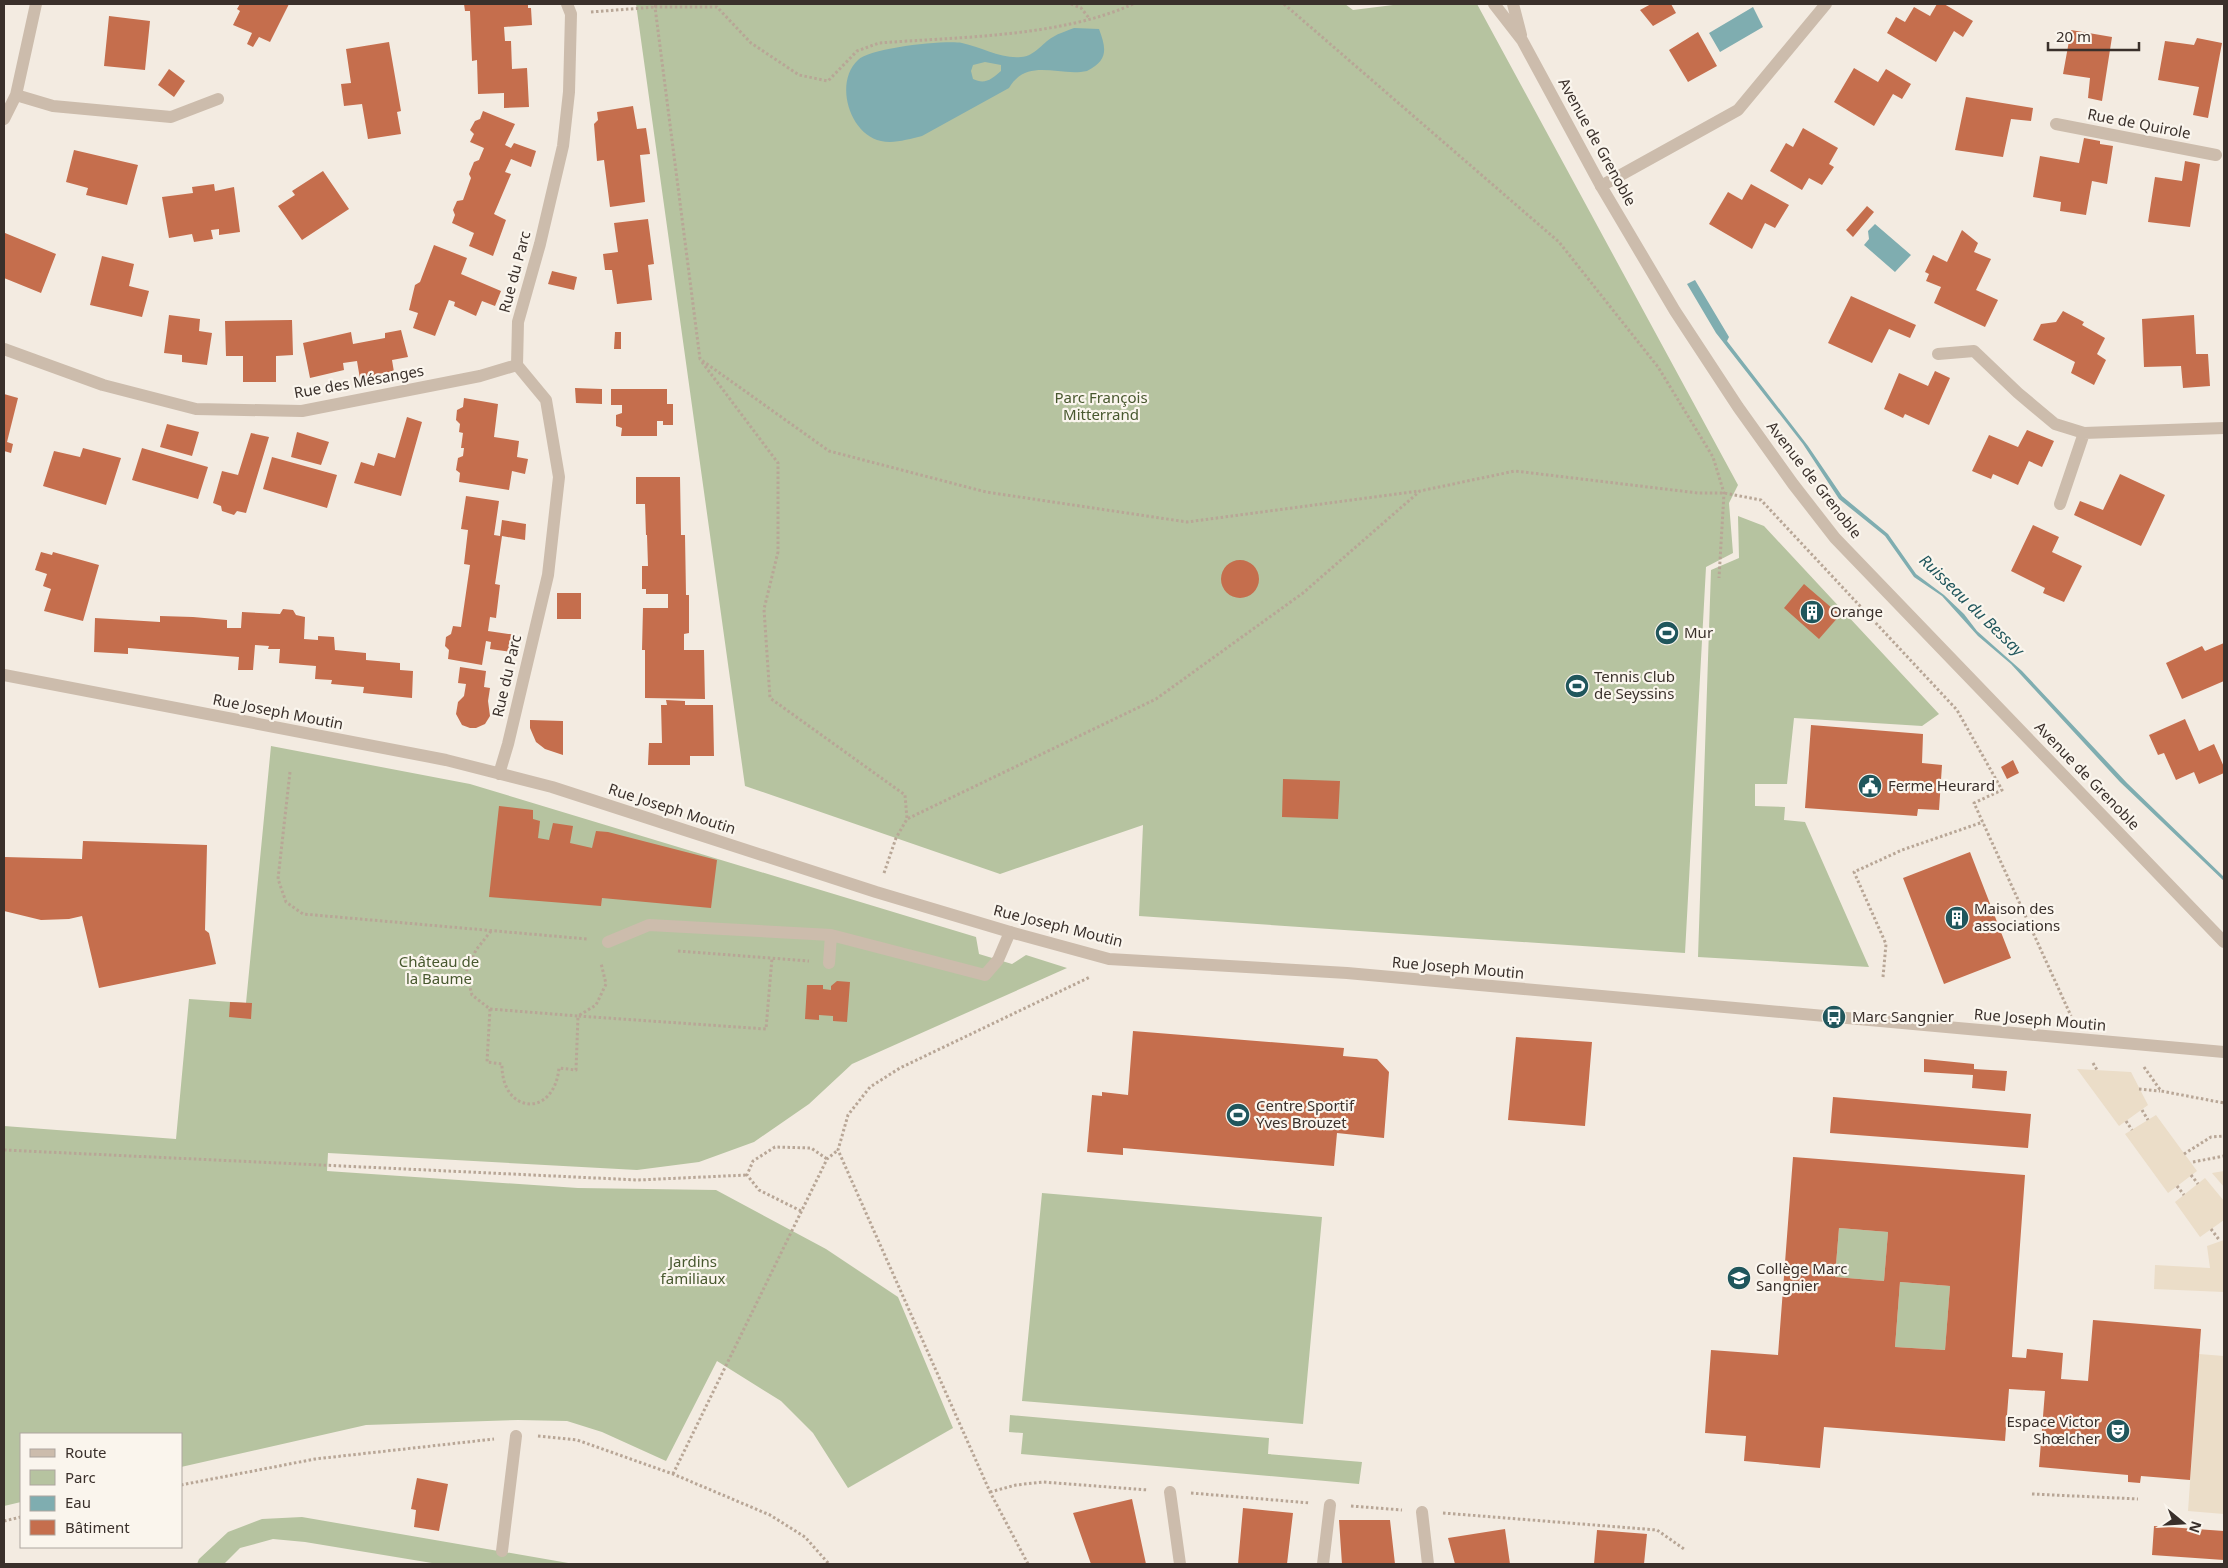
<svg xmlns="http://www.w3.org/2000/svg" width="2228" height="1568" font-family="'Noto Sans',sans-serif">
	<rect width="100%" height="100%" fill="#f3ebe1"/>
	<path fill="#b6c3a0" d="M636 4H1345L1353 10 1401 4H1477L1738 485 1729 503 1733 553 1706 567 1685 953 1139 916 1143 825 1000 874 745 786Z
		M1738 516 1764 526 1939 714 1922 726 1794 718 1787 784H1755V806L1785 807 1784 820 1805 822 1869 967 1698 957 1711 570 1739 558Z
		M271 746 470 784 976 937 979 954 1012 964 1026 955 1067 968 852 1064 809 1104 754 1142 699 1162 637 1170 328 1153 327 1171 578 1188 716 1190 826 1249 898 1297 953 1428 848 1488 813 1433 781 1401 717 1361 666 1461 602 1432 567 1421 518 1420 366 1425 181 1467V1434H21V1502L4 1506V1126L176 1139 189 999 246 1003Z
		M1042 1193 1322 1217 1303 1424 1022 1401Z
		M1839 1228 1888 1232 1884 1281 1835 1277Z
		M1900 1282 1950 1286 1945 1350 1895 1347Z
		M1010 1415 1269 1438 1268 1454 1362 1462 1359 1484 1021 1454 1023 1433 1009 1432Z
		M302 1517 574 1564H438L305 1542 273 1539 240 1548 224 1564H197L199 1559 228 1532 262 1519Z"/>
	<path fill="#ebddc8" d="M2077 1069 2131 1072 2148 1105 2119 1126Z
		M2156 1115 2197 1171 2168 1193 2125 1134Z
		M2224 1171V1187L2212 1173Z
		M2205 1178 2224 1201V1220L2200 1237 2175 1202Z
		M2224 1240V1292L2154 1289 2155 1265 2210 1268 2207 1246Z
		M2199 1354 2224 1356V1514L2188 1511Z"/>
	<path fill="#7fadb0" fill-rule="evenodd" d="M1753 7 1763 27 1720 52 1709 33Z
		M1074 28 1099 29C1106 48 1109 60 1087 71 1059 77 1027 57 1009 88L922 136C909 139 894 144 881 141 849 134 834 82 858 60 870 48 944 40 962 43 981 47 1001 59 1021 57 1035 56 1041 44 1053 37 1059 33 1067 31 1074 28ZM985 62 1001 65V71C992 79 985 85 973 79L971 71 973 65Z
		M1875 224 1911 255 1895 272 1864 245 1869 239 1868 231Z
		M1695 280 1729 337 1727 341 1808 446 1842 496 1888 534 1916 574 1944 595 1964 614 1977 631 2022 671 2127 783 2224 877V881L2120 782 2011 664 1978 636 1942 596 1914 577 1885 536 1839 499 1803 444 1716 333 1687 284Z"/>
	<path fill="#c56e4d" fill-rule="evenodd" d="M240 4H289L270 42 259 37 253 47 247 44 252 33 233 25 240 11 237 9Z
		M464 4H528V8H531L532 25 504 27 505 41H511L512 69 527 68 529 107 504 108V93L478 94 477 60 472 61 470 11H465Z
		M1651 4H1671L1676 13 1653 26 1640 10Z
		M1937 4H1944L1973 21 1963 37 1954 31 1936 62 1887 33 1896 17 1905 22 1914 7 1930 16Z
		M109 16 150 21 145 70 104 66Z
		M2071 30 2112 37 2102 101 2088 98 2090 78 2063 74Z
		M1698 32 1717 66 1688 82 1669 50Z
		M2197 38 2222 43 2208 118 2193 115 2199 87 2158 80 2165 41 2194 45Z
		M389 42 401 111 397 112 401 134 368 139 362 104 344 106 341 84 351 83 346 49Z
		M1854 68 1878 82 1886 69 1911 84 1902 99 1893 94 1874 126 1834 102Z
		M169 69 185 81 174 97 158 85Z
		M1966 97 2033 108 2031 121 2011 119 2003 157 1955 150Z
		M633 106 637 129 646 128 650 154 640 155 645 202 610 207 604 160 597 161 594 124 598 120 597 112Z
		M483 111 515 124 505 145 511 148 514 143 536 151 531 167 511 159 505 172 511 174 494 214 506 220 493 256 469 246 474 233 452 223 455 215 453 210 457 201 463 200 471 178 469 174 474 162 479 160 484 148 470 142 474 134 470 130 475 121 480 119Z
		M1803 128 1838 148 1829 164 1834 167 1822 185 1809 178 1802 190 1770 171 1786 143 1793 147Z
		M2084 138 2100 141V144L2113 146 2107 184 2092 181 2086 215 2060 211 2061 202 2033 197 2040 156 2079 163Z
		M74 150 138 165 127 205 86 195 88 188 66 182Z
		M2185 161 2200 164 2190 227 2148 222 2155 177 2182 181Z
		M323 171 349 209 302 240 278 206 295 195 292 191Z
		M214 184 215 191 234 187 240 232 219 235V229L211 230 213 239 194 242 192 234 169 238 162 197 193 193 192 187Z
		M1751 184 1789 205 1775 228 1765 223 1752 249 1709 224 1728 192 1742 200Z
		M1867 206 1874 212 1853 237 1846 230Z
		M648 219 654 264 648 265 652 300 617 304 612 270H605L603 254 618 252 614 223Z
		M1962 230 1978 243 1974 252 1991 259 1976 290 1998 300 1985 327 1934 303 1941 287 1926 281 1929 274 1925 272 1933 255 1947 262Z
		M5 233 56 254 41 293 4 278Z
		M434 245 467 258 461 274 501 291 495 306 482 301 476 316 454 306 455 302 449 300 435 336 413 328 418 313 409 310 415 285 420 282Z
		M102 256 134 264 129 286 149 291 142 317 90 305Z
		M552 271 577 277 574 290 548 284Z
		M1851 296 1916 325 1910 338 1889 329 1872 363 1828 343Z
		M2063 311 2084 322 2082 325 2105 338 2097 354 2106 360 2094 385 2071 373 2075 362 2033 340 2041 324 2056 322Z
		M169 315 200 319 199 331 212 333 207 365 182 362V355L164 353Z
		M2194 315 2196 354H2208L2210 386 2183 388 2181 366 2144 367 2142 319Z
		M292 320 293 355 276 356V382H243V356H226L225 321Z
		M401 330 408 357 392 360 394 372 360 379 357 361 343 363 344 370 310 378 303 343 351 332 353 344 385 338V333Z
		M615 332H621V349H614Z
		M1935 371 1950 378 1929 425 1905 414 1903 418 1884 409 1899 373 1928 386Z
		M575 388 602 389V404L576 403Z
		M611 389H667V404H673V425H663V421H657V436H621L622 428 616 426V415L622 413V405H611Z
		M4 394 18 398 7 442 13 444 11 453 4 451Z
		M464 398 498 404 494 437 519 441 517 457 528 459 525 474 512 471 509 490 459 482 460 473 456 470 458 458 463 456 464 448H461L463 433 459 432 460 424 456 420 457 410 463 407Z
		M407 417 422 422 401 496 354 483 361 462 374 466 378 453 395 458Z
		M167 424 199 432 192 456 160 447Z
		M2027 430 2054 441 2042 467 2029 461 2018 485 1993 474 1991 479 1972 471 1989 435 2018 447Z
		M297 432 329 442 321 465 291 457Z
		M251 433 269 437 246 513 237 511 234 515 222 511 221 506 213 503 222 471 238 475Z
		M83 448 121 458 106 505 43 486 54 451 80 457Z
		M142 448 208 467 198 499 132 480Z
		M272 457 337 475 327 508 263 489Z
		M2120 474 2165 495 2141 546 2074 515 2080 501 2103 510Z
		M636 477H680L681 535H685L686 595H689V633L684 634V650H704L705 699 645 698V650H642L643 608H668V594H646V589H642V566H648L647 535H646L645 504H636Z
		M466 496 499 501 494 535 500 536 502 520 526 524 525 540 502 536 495 584 500 585 496 618 490 617 488 631 516 635 512 652 490 649 491 642 486 641 482 665 448 659 449 650 445 646 446 637 451 634 453 626 461 627 468 579 470 565 464 564 468 530 461 529Z
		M2033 525 2059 537 2052 552 2082 566 2064 602 2043 593 2045 588 2011 571Z
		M41 552 52 555 53 552 99 565 83 621 44 611 51 589 43 586 47 574 35 570Z
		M1221 579a19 19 0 1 1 38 0a19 19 0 1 1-38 0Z
		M1804 584 1840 615 1819 639 1784 608Z
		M557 593H581V619H557Z
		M283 609 293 610 296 615 305 617 304 639 318 640V636L334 637 335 650 366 653V660L400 663V670L413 671 412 698 363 693 364 687 331 684 332 680 315 679 316 666 279 663 280 649H268L269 646 255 645 253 670H238L239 657 128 648V654L94 652 95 618 160 622V616L193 617 227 620V628H241L242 612 280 614Z
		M2224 643V681L2182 699 2166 663 2202 646 2205 651Z
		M460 667 486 671 484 687 490 688 488 701 490 716 485 724 476 728H470L462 725 456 714 458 702 464 696 466 684 458 683Z
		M666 700 685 701V705H713L714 756H690V765H648L649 743H662L661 705H667Z
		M2185 719 2199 751 2214 744 2224 767V773L2199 784 2194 772 2176 780 2164 753 2158 755 2149 735Z
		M530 720 563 721V755L545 749 536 742 530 728Z
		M1811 725 1923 734 1922 763 1942 765 1939 810 1918 809 1917 816 1805 808Z
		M2013 760 2019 773 2007 779 2001 767Z
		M1283 779 1340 781 1338 819 1282 817Z
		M499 806 533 810V819L540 821 538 838 549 840 553 823 573 826 570 843 592 848 596 831 608 832 717 860 711 908 602 898 601 906 489 897Z
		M83 841 207 845 205 930 209 933 216 964 99 988 82 916 69 919 41 920 4 911V857L82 859Z
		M1970 852 2011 958 1944 984 1903 878Z
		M837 981 850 982 847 1022 833 1021V1016L819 1015V1020L805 1019 807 985H823V989L831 990V986Z
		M230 1002 252 1003 251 1019 229 1017Z
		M1133 1031 1344 1048 1343 1056 1377 1059 1389 1072 1384 1138 1337 1133 1334 1166 1123 1148V1155L1087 1152 1092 1095 1102 1096V1092L1128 1095Z
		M1516 1037 1592 1042 1585 1126 1508 1120Z
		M1924 1059 1974 1064V1069L2007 1071 2005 1091 1972 1088 1973 1075 1924 1072Z
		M1833 1097 2031 1114 2028 1148 1830 1133Z
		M1793 1157 2025 1175 2012 1357 2026 1358 2027 1349 2063 1353 2061 1379 2088 1381 2093 1320 2201 1329 2190 1480 2141 1476 2140 1483 2128 1482V1475L2039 1467 2045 1391 2009 1389 2005 1441 1824 1427 1820 1468 1744 1461 1746 1436 1705 1433 1711 1350 1778 1355ZM1839 1228 1888 1232 1884 1281 1835 1277ZM1900 1282 1950 1286 1945 1350 1895 1347Z
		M417 1478 448 1484 439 1531 414 1527 416 1510 411 1509Z
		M1132 1499 1146 1564H1091L1073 1513Z
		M1243 1508 1293 1513 1287 1564H1238Z
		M1339 1520H1390L1395 1564H1342Z
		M2154 1526 2224 1531V1560L2152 1555Z
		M1505 1529 1510 1564H1455L1448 1538Z
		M1597 1530 1647 1534 1644 1564H1594Z"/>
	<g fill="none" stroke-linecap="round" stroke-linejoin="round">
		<path stroke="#b8a696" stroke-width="3" stroke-dasharray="2.5 2.5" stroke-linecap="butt" d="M1071 4 1081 8 1089 18
			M1133 4C1061 37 958 37 879 43L857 51 828 81 799 75 751 43 717 7H655L700 359 829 451 986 492 1187 522 1419 491
			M1284 4 1559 242 1658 367 1713 457 1724 493 1719 578
			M591 12 655 7 656 4
			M702 362 778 463V552L764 609 770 698 905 795 907 819
			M290 772 278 879 286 902 303 914 587 939
			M884 873 896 838 907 819 1156 699 1303 593 1420 491 1515 471 1698 493H1724L1761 500 1957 710 2002 790 1974 803 2071 1016
			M491 931 476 950 466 972 472 995 490 1009 578 1016 596 1005 606 984 601 963
			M678 951 809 961
			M1883 977 1886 944 1854 872 1902 850 1983 822
			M490 1009 487 1062 502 1064C501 1114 554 1119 559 1068L576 1070 578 1016 766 1029 772 958
			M2093 1063 2097 1070
			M2144 1067 2161 1091 2224 1103
			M2139 1089 2160 1091
			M2142 1110 2148 1120
			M2126 1121 2132 1130
			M4 1150 638 1180 747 1175
			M2184 1154 2211 1137 2224 1136
			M2193 1162 2224 1156
			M2191 1175 2198 1184
			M2177 1186 2184 1195
			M801 1211 759 1190 747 1175 753 1161 775 1147 811 1148 827 1159
			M2211 1229 2220 1241
			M538 1436 577 1440 673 1474 770 1515 805 1537 829 1564
			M673 1474 827 1159 838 1150
			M181 1485 315 1459 494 1439
			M990 1492 1016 1485 1043 1482 1148 1490
			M1191 1493 1310 1503
			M2032 1494 2138 1499
			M1351 1506 1402 1510
			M1443 1513 1657 1530 1684 1549
			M4 1521 21 1517
			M1028 1564 990 1492 838 1150 848 1115 870 1087 900 1068 1090 977"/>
		<path stroke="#ccbcac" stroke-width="12" d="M831 935 985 975 998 960 1010 932
			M608 942 649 925 831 935 829 963
			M1170 1492 1180 1564
			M1422 1512 1428 1564
			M1323 1564 1330 1505"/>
		<path stroke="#ccbcac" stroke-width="12" d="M502 1551 516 1436"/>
		<path stroke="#ccbcac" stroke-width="12" d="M16 95 53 106 171 117 218 99
			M4 119 16 95 36 4
			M2056 124 2216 155
			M1601 186 1738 110 1826 4
			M4 349 103 385 196 409 302 411 480 376 517 365
			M1938 354 1974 351 2018 393 2055 424 2084 433 2224 428
			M2060 504 2084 433
			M4 675 446 760 552 787 876 892 1010 932 1109 959 1347 973 2224 1052
			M499 774 508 744 548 575 559 477 546 400 517 365 518 322 540 244 563 146 569 92 571 14 567 4"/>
		<path stroke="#ccbcac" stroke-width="12" d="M1494 4 1522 40 1601 186 1675 311 1738 407 1793 484 1835 538 2224 942
			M1513 4 1521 35"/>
	</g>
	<defs>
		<g id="building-disc" transform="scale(1.25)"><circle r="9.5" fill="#20565c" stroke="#faf5ed"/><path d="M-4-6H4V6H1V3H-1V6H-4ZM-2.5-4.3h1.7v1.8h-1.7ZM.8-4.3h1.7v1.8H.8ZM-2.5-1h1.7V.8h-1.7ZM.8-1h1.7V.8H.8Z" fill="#fff"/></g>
		<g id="stadium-disc" transform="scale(1.25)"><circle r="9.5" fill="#20565c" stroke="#faf5ed"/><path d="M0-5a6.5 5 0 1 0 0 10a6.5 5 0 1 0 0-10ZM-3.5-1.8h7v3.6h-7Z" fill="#fff"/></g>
		<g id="civic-disc" transform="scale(1.25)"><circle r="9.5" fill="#20565c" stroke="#faf5ed"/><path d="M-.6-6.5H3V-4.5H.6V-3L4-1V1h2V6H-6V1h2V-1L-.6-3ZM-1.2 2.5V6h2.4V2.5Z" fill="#fff"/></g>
		<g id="bus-disc" transform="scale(1.25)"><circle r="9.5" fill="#20565c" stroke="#faf5ed"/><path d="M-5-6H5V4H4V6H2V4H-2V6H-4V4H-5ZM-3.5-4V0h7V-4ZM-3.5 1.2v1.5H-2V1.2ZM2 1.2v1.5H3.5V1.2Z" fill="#fff"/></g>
		<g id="school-disc" transform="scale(1.25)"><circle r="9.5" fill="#20565c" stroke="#faf5ed"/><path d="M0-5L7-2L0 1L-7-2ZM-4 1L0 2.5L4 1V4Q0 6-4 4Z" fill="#fff"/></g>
		<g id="theatre-disc" transform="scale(1.25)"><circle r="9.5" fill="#20565c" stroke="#faf5ed"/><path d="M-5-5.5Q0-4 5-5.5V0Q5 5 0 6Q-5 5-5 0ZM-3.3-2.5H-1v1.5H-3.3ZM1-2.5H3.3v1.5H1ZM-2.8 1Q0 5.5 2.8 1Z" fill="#fff"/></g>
	</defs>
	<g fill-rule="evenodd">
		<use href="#building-disc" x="1812" y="612"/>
		<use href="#stadium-disc" x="1667" y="633"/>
		<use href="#stadium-disc" x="1577" y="686"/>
		<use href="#civic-disc" x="1870" y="786"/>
		<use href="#building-disc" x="1957" y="918"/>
		<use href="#bus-disc" x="1834" y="1017"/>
		<use href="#stadium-disc" x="1238" y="1115"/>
		<use href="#school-disc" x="1739" y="1278"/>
		<use href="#theatre-disc" x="2118" y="1431"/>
	</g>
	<g text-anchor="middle" stroke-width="4.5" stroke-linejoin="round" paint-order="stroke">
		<g font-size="15" fill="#3a302b" stroke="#faf5ed">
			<text transform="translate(2139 124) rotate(11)" y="5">Rue de Quirole</text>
			<text transform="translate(1597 142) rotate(61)" y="5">Avenue de Grenoble</text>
			<text transform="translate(515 272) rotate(-75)" y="5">Rue du Parc</text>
			<text transform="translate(359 382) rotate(-10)" y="5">Rue des Mésanges</text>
			<text transform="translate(1814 480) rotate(52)" y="5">Avenue de Grenoble</text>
			<text transform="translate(507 676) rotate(-77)" y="5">Rue du Parc</text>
			<text transform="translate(278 712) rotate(11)" y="5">Rue Joseph Moutin</text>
			<text transform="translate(2087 776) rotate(46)" y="5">Avenue de Grenoble</text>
			<text transform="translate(672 809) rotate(18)" y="5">Rue Joseph Moutin</text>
			<text transform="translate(1058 926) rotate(14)" y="5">Rue Joseph Moutin</text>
			<text transform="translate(1458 968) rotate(5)" y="5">Rue Joseph Moutin</text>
			<text transform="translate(2040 1020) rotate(5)" y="5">Rue Joseph Moutin</text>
		</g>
		<g font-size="15" fill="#48582f" stroke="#faf5ed">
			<text x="1101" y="403">Parc François<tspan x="1101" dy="17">Mitterrand</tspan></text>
			<text x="439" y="967">Château de<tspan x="439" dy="17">la Baume</tspan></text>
			<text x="693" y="1267">Jardins<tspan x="693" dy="17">familiaux</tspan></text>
		</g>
		<g font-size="15" fill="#3a302b" stroke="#faf5ed" text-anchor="start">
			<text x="1830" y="617">Orange</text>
			<text x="1684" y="638">Mur</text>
			<text x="1594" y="682">Tennis Club<tspan x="1594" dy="17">de Seyssins</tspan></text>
			<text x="1888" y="791">Ferme Heurard</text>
			<text x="1974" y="914">Maison des<tspan x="1974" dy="17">associations</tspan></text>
			<text x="1852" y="1022">Marc Sangnier</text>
			<text x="1256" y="1111">Centre Sportif<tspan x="1256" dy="17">Yves Brouzet</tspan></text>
			<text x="1756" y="1274">Collège Marc<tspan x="1756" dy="17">Sangnier</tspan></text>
			<text x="2100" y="1427" text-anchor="end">Espace Victor<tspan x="2100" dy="17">Shœlcher</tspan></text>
		</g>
		<g font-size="16" font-style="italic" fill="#20565c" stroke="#faf5ed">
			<text transform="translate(1972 605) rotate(44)" y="6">Ruisseau du Bessay</text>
		</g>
	</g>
	<rect width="2228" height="1568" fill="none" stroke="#3a302b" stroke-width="10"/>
	<rect x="20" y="1433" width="162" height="115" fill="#faf5ed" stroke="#ada69f"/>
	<rect x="30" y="1449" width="25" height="8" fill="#ccbcac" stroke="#ada69f"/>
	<text x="65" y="1458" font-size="15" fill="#3a302b">Route</text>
	<rect x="30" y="1470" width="25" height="15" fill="#b6c3a0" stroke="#ada69f"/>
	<text x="65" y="1483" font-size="15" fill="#3a302b">Parc</text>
	<rect x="30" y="1496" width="25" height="15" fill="#7fadb0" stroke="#ada69f"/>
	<text x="65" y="1508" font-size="15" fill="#3a302b">Eau</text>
	<rect x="30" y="1520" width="25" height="15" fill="#c56e4d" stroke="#ada69f"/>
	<text x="65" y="1533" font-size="15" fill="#3a302b">Bâtiment</text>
	<g transform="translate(2183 1523) rotate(108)" stroke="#faf5ed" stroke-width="4" paint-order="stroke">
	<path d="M0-4L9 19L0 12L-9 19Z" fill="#3a302b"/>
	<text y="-8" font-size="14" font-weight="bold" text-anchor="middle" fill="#3a302b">N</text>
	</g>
	<path d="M2048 42v8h91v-8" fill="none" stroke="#3a302b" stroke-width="2.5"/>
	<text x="2056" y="42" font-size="15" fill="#3a302b" stroke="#faf5ed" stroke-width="4" paint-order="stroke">20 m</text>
</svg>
